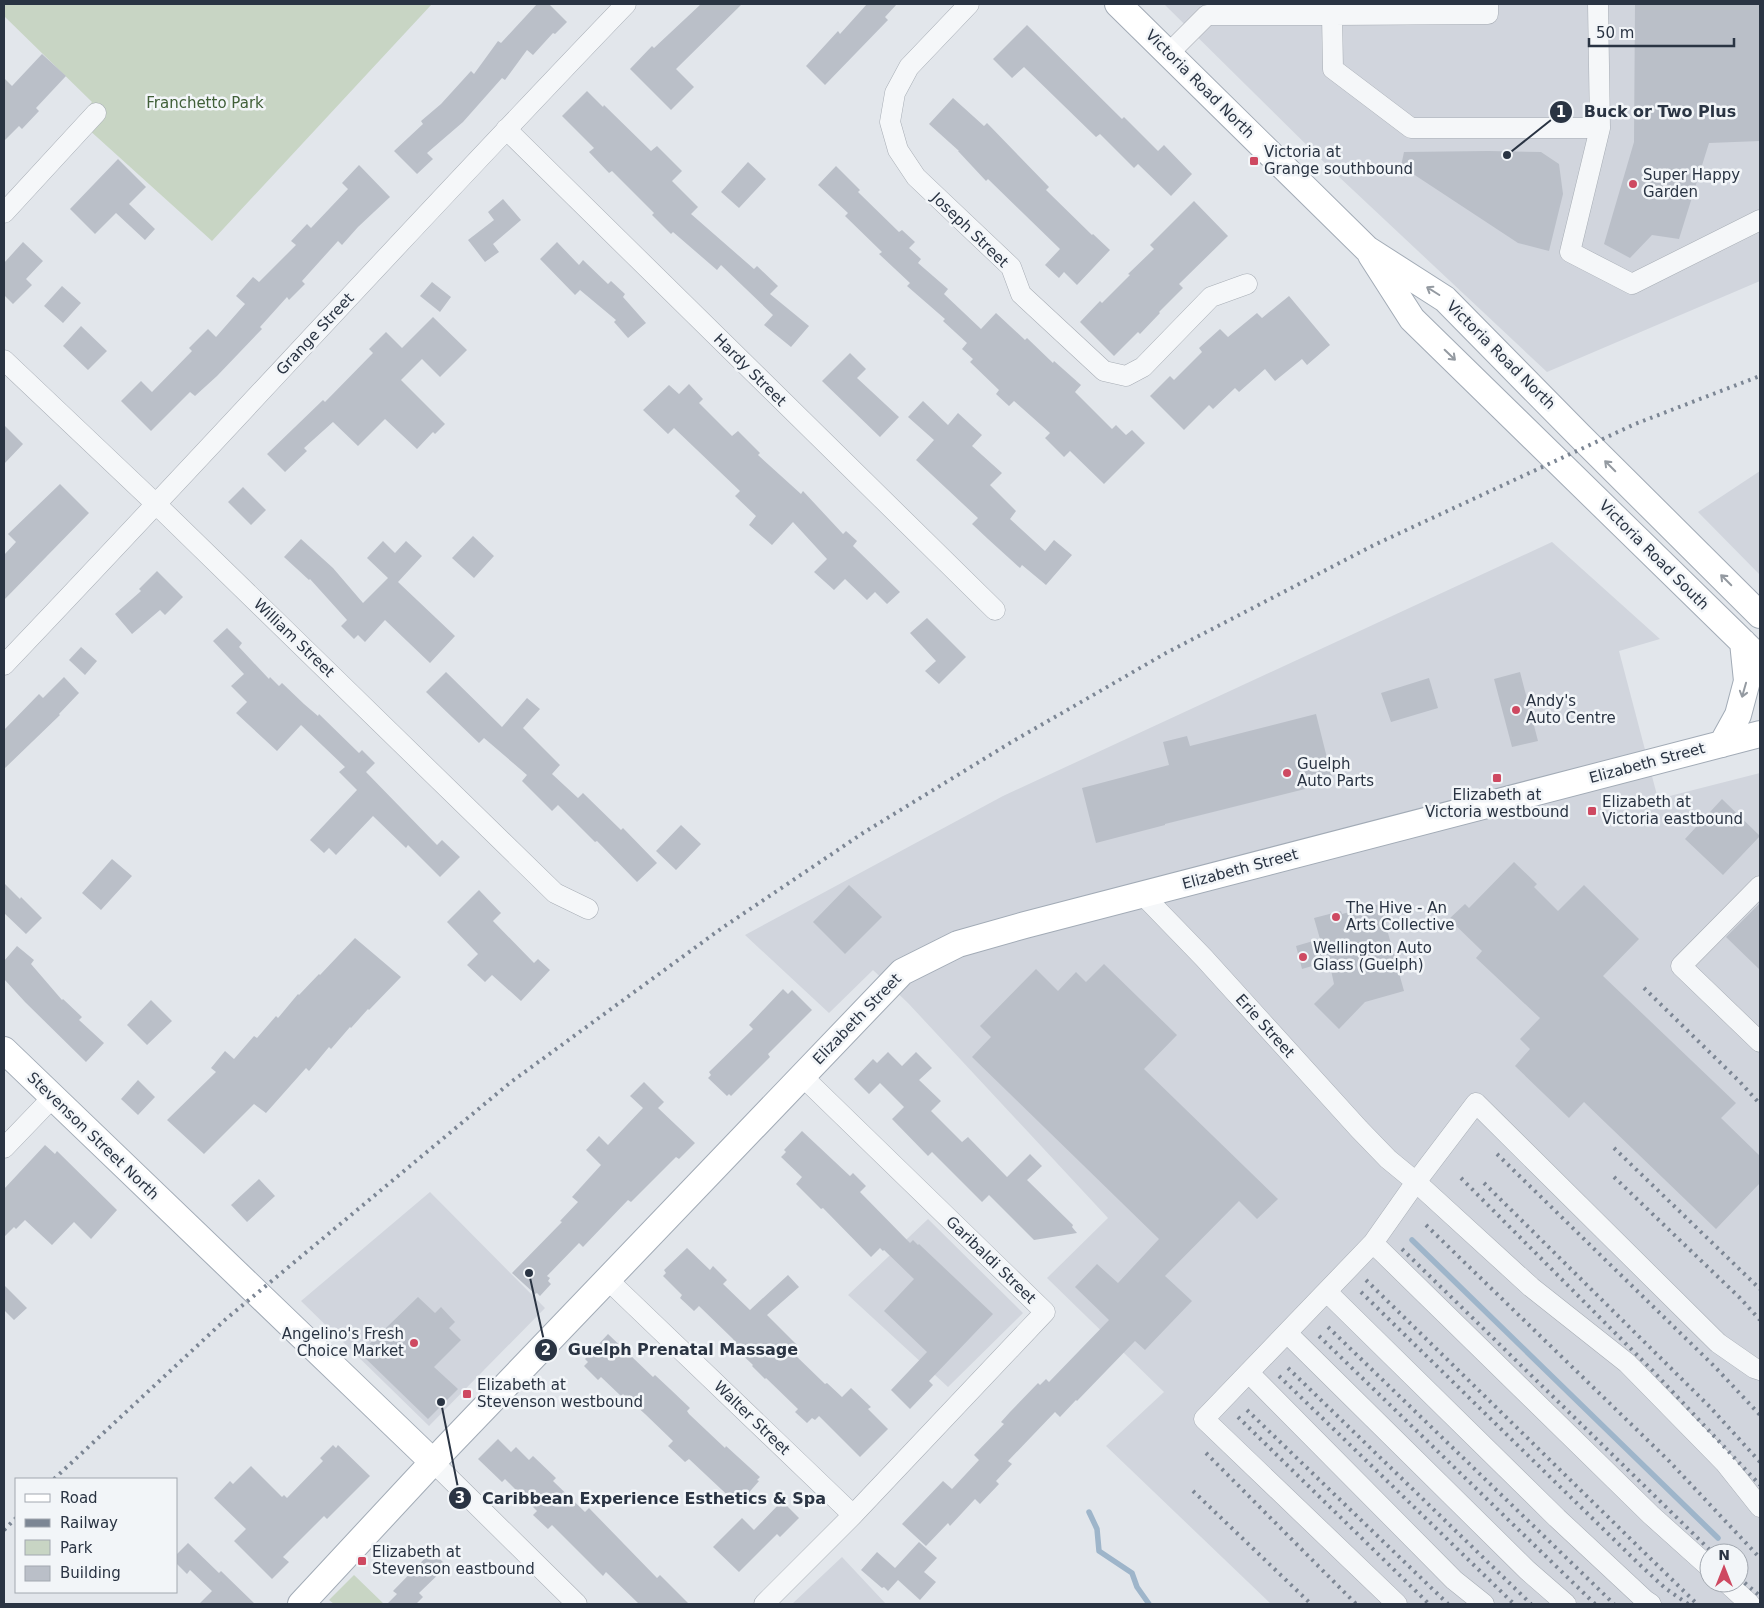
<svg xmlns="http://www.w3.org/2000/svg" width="1764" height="1608" font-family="'DejaVu Sans',sans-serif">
	<rect width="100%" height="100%" fill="#e2e6eb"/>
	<path fill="#d1d5dd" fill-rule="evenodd" d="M1164 4H1760V281L1547 372 1337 175Z
		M1760 471V575L1698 512Z
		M1552 542 1660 639 1619 651 1658 799 1760 773V1604H1271L1106 1446 1164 1392 1047 1278 1108 1218 908 1003 873 970 829 1013 745 935 1003 796ZM1709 1553H1739V1583H1709Z
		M430 1192 545 1308 429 1426 301 1301Z
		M928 1219 1023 1313 948 1387 848 1295Z
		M842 1557 886 1604H792Z"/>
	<path fill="#c8d5c4" d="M4 4H432L212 241 77 119 92 102 4 16Z
		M354 1575 384 1604H334L329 1600Z"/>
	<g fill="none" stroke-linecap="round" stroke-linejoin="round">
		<path stroke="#9eb5ca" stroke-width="5.5" d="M1412 1240 1718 1538
			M1089 1512 1097 1529 1099 1551 1132 1573 1137 1587 1149 1604"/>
	</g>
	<path fill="#babfc8" d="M537 4H549L567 22 555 34 553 33 533 55 527 50 505 80 502 78 463 122 427 153 433 159 417 174 394 151 423 124 421 121 441 104 471 71 474 74 498 41 501 43Z
		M701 4H742L676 69 694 87 671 110 630 69 652 46 654 48Z
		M867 4H897L885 17 888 20 825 85 806 66 838 31 840 34Z
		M1635 4H1760V141L1709 143 1679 239 1652 235 1630 258 1604 244 1634 142Z
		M1027 25 1122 119 1124 117 1158 151 1164 145 1192 174 1171 196 1138 164 1134 168 1100 134 1096 137 1024 67 1012 78 993 59Z
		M42 54 66 76 36 108 39 111 22 129 19 126 4 141V78L12 86Z
		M587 91 603 107 604 105 651 151 657 146 682 171 672 181 698 207 691 214 754 269 757 266 778 286 770 294 809 326 791 347 764 325 773 315 721 265 717 270 673 232 671 234 652 215 654 213 612 171 609 173 589 152 594 148 562 116Z
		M953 98 984 126 987 123 1049 187 1046 190 1092 235 1093 234 1110 250 1077 285 1064 272 1059 278 1045 265 1060 249 988 179 986 181 958 151H959L929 124Z
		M1488 151 1541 152 1559 164 1563 194 1549 251 1518 243 1401 166 1404 152Z
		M118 159 146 187 129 204 155 229 145 240 116 213 95 234 70 209Z
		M748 162 766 179 739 208 721 192Z
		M359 165 390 197 358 227 342 245 338 241 302 281 305 284 289 300 287 297 260 327 262 329 217 376 195 396 190 392 151 431 121 401 141 381 152 392 192 351 189 348 208 329 216 337 245 304 236 296 253 277 259 282 296 245 291 241 307 224 311 228 348 189 342 183Z
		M836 166 860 190 858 192 899 232 902 230 915 242 909 248 921 259 918 263 948 289 944 294 981 329 996 313 1025 340 1027 338 1053 363 1054 361 1081 385 1075 392 1112 429 1116 425 1126 435 1132 430 1145 443 1104 484 1070 451 1064 457 1045 438 1050 433 1014 401 1009 406 996 394 999 390 970 362 973 359 962 349 967 343 943 321 945 319 907 286 910 283 879 254 882 252 845 216 848 213 818 185Z
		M503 199 521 220 493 244 499 252 485 262 468 240 494 220 488 212Z
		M1194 201 1228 236 1179 284 1183 288 1159 312 1160 313 1140 334 1138 332 1114 356 1080 322 1100 301 1102 303 1130 275 1128 274 1154 249 1150 245Z
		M23 242 43 261 26 279 32 285 13 304 4 295V263Z
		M557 242 579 265 583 260 608 284 611 281 625 294 623 297 646 323 628 338 614 322 616 320 580 290 575 295 540 259Z
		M432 282 451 297 440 312 420 296Z
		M62 286 81 303 63 323 44 306Z
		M1289 296 1330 345 1307 365 1302 359 1275 381 1265 369 1239 392 1235 388 1213 409 1209 405 1184 430 1150 396 1170 376 1174 380 1202 352 1199 348 1220 329 1228 337 1257 313 1262 318Z
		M433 317 467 350 440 377 422 359 401 380 445 424 435 434 433 432 417 449 385 419 358 446 333 422 304 448 307 451 285 472 267 454 323 400 325 402 373 353 369 349 386 332 402 348Z
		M81 326 107 351 88 370 63 346Z
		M850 353 866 369 857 378 899 417 880 437 822 381Z
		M689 384 703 399 699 403 732 436 738 431 760 453 758 455 801 494 803 491 843 534 846 531 857 541 853 546 900 592 887 604 875 592 867 600 845 579 834 590 814 572 827 559 793 522 772 545 749 525 756 516 735 496 740 491 674 428 668 434 643 410 669 385 679 394Z
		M923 401 948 425 958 413 982 435 972 446 1002 473 990 485 1016 511 1010 519 1045 551 1054 540 1072 555 1046 585 1022 565 1020 568 988 539 972 524 978 518 916 460 934 440 908 417Z
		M4 425 23 444 4 464Z
		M60 484 89 513 4 600V555L16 542 8 534Z
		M243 487 266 510 251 525 228 502Z
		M473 536 494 556 474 578 452 558Z
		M301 539 333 568 363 603 388 578 367 558 383 541 395 553 406 541 422 556 398 582 455 636 430 663 385 620 365 642 358 635 354 639 341 626 347 620 310 579 309 580 284 557Z
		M157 571 183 597 165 615 160 610 132 634 115 614 141 591 139 589Z
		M927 618 966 657 939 684 925 671 936 661 910 633Z
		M227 628 242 643 239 647 269 679 270 677 279 686 282 683 304 704 318 716 319 714 359 753 362 750 375 763 366 772 437 845 442 840 460 857 440 877 408 845 406 848 373 816 336 855 329 848 324 853 310 840 357 790 339 772 345 767 301 725 277 751 236 713 247 702 231 686 244 674 213 641Z
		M81 647 97 661 85 675 69 660Z
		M446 672 502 727 527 698 540 709 523 728 560 765 552 774 578 798 583 793 621 830 623 828 657 863 637 882 597 841 595 842 558 805 552 811 522 781 527 775 484 738 479 743 426 692Z
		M1520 672 1538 741 1512 747 1494 679Z
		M64 677 79 693 59 714 60 715 4 769V730L39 694 43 698Z
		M1429 678 1438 708 1391 722 1381 693Z
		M1316 714 1333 782 1165 824V825L1096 843 1082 788 1169 765 1163 742 1187 736 1190 746Z
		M1722 799 1760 836 1723 875 1685 839Z
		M681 825 701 844 676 870 656 851Z
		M112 859 132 876 101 910 82 893Z
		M1514 862 1537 884 1534 887 1558 911 1584 885 1639 939 1603 976 1736 1103 1721 1118 1760 1156V1183L1716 1229 1584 1102 1569 1118 1515 1066 1530 1049 1520 1039 1540 1018 1476 958 1482 951 1449 919 1465 904 1469 908Z
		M4 883 20 899 21 897 42 918 26 934 4 913Z
		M849 885 882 917 845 954 813 922Z
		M479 890 501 913 493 921 534 963 538 959 550 970 521 1001 492 975 485 982 467 965 478 954 447 922Z
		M1760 903V970L1726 937Z
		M1380 904 1404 991 1365 1002 1339 1029 1314 1004 1334 984 1329 961 1302 969 1296 946 1320 939 1314 918 1341 911 1342 914Z
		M355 938 401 977 369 1010 368 1009 351 1028 350 1027 331 1049 329 1047 309 1071 306 1068 266 1113 254 1104 204 1154 167 1120 216 1072 211 1068 225 1051 234 1059 254 1036 257 1038 276 1016 278 1018 298 994 299 995 319 974 320 975Z
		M17 946 34 960 31 964 62 1000 63 999 82 1017 79 1020 104 1043 86 1062 25 1002 4 979V961Z
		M1104 964 1177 1035 1144 1069 1278 1199 1257 1219 1239 1201 1165 1276 1192 1301 1145 1350 1135 1341 1077 1401 1076 1400 1060 1417 1055 1412 1008 1461 1012 1464 996 1481 999 1484 980 1504 975 1499 950 1526 948 1523 926 1546 902 1524 943 1481 952 1489 979 1460 974 1455 1004 1424 1001 1422 1010 1412 1038 1383 1040 1385 1046 1379 1049 1382 1109 1320 1075 1287 1097 1264 1118 1283 1159 1239 972 1057 991 1037 980 1026 1036 969 1058 991 1076 972 1086 982Z
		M783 989 788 994 792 990 812 1010 768 1054 770 1057 731 1096 729 1094 727 1096 708 1078 711 1075 709 1072 753 1029 749 1025Z
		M151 1000 172 1021 147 1045 127 1025Z
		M888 1052 902 1066 916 1052 932 1068 919 1080 941 1101 931 1111 962 1142 968 1137 1007 1177 1030 1154 1042 1166 1027 1180 1073 1225 1072 1227 1077 1233 1034 1240 989 1195 982 1202 932 1152 928 1156 892 1119 904 1107 880 1083 869 1094 854 1079 873 1059 877 1063Z
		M138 1080 155 1097 138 1115 121 1099Z
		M644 1082 664 1102 658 1108 695 1143 679 1159 676 1157 631 1202 628 1200 583 1247 579 1243 547 1276 550 1278 548 1281 551 1284 540 1296 537 1293 535 1294 512 1273 562 1222 560 1221 578 1202 572 1197 601 1165 586 1150 599 1136 608 1145 643 1108 630 1096Z
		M802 1131 850 1176 853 1173 866 1186 860 1192 910 1243 913 1240 918 1245 919 1244 993 1314 929 1381 933 1385 910 1409 891 1390 927 1352 884 1311 914 1279 884 1250 883 1251 880 1248 871 1257 823 1208 821 1209 796 1184 802 1177 781 1157 786 1152 784 1150Z
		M45 1145 55 1154 57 1151 117 1210 91 1239 74 1222 52 1245 25 1220 16 1229 14 1227 4 1237V1189Z
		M259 1179 275 1196 247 1222 231 1205Z
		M687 1248 710 1270 713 1266 727 1280 723 1284 750 1310 788 1275 799 1287 767 1315 798 1346 792 1352 825 1384 827 1383 842 1397 851 1388 871 1407 868 1409 888 1429 860 1457 819 1416 815 1420 812 1418 807 1423 795 1412 798 1409 766 1378 765 1379 752 1366 753 1365 732 1345 735 1342 733 1339 699 1306 694 1311 680 1298 682 1295 663 1276 666 1273 664 1270Z
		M4 1285 27 1308 14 1320 4 1310Z
		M418 1297 435 1313 441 1307 455 1322 449 1328 461 1340 434 1367 458 1389 428 1419 360 1353Z
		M608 1334 653 1377 655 1375 670 1389 690 1408 687 1411 689 1414 725 1448 726 1446 760 1477 757 1480 759 1481 738 1505 689 1459 685 1462 668 1446 673 1441 645 1414 623 1394 621 1396 601 1377 598 1380 584 1366 588 1362 585 1359Z
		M498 1439 511 1452 516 1447 529 1460 533 1456 556 1478 553 1481 585 1512 589 1508 657 1578 660 1575 689 1604H639L606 1572 603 1576 552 1525 548 1529 533 1515 537 1511 505 1479 502 1482 478 1459Z
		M333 1445 336 1448 338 1445 370 1476 327 1519 324 1516 283 1557 289 1562 272 1579 234 1541 246 1529 214 1498 230 1481 233 1484 251 1466 282 1497 284 1495 287 1498 323 1461 320 1458Z
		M782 1501 799 1518 780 1537 777 1534 739 1572 713 1547 742 1518 754 1530Z
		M919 1542 937 1558 924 1572 936 1582 920 1600 898 1580 888 1591 884 1587 882 1588 861 1570 877 1552 895 1568Z
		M188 1543 219 1573 221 1571 255 1604H199L212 1591 190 1570 187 1574 176 1563V1555Z
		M432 1551 447 1566 419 1593 423 1597 416 1604H387L397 1594 393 1591Z"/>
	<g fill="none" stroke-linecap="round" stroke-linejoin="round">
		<g stroke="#a7adb5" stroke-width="21">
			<path id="minor" d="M969 4 909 67 895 93 890 122 898 150 916 177 1011 267 1021 294 1104 371 1126 376 1143 367 1211 297 1247 284
				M1332 15 1488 14V4
				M1169 53 1207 15H1332L1333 69 1411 128H1600L1598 4
				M1600 128 1570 252 1632 284 1760 220
				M506 129 995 610
				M4 213 96 113
				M4 360 157 505 555 893 588 909
				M4 665C213 446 416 222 626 4
				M1760 886 1681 966 1760 1042
				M1142 894 1204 958 1359 1129 1388 1159 1416 1182 1531 1287 1627 1363 1725 1463 1760 1507
				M4 1148 53 1097
				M1373 1243 1651 1515 1709 1567
				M608 1280 853 1515
				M1327 1292 1557 1518 1645 1600 1651 1604
				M1287 1333 1527 1570 1566 1604
				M1249 1373 1454 1580 1484 1604
				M433 1462 577 1604
				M1727 1583 1750 1604
				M764 1604 853 1515 1045 1312 802 1076
				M1397 1604 1204 1419 1373 1243 1416 1182 1476 1103 1718 1343 1754 1368 1760 1370"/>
		</g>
		<g stroke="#a2abb6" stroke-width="28">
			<path id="major" d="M1118 4 1367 249 1445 299 1580 436 1760 615
				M1371 255 1412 319 1760 659
				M1722 744 1738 715 1747 681 1743 642
				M4 1050 433 1462
				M301 1604 446 1448 902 972 958 944 1025 925 1760 734"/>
		</g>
		<use href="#minor" stroke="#f5f7f9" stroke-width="20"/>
		<use href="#major" stroke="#fff" stroke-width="26"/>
		<path stroke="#7c8694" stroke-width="4" stroke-dasharray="2.5 5" stroke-linecap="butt" d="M1644 988 1740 1082 1760 1104
			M1614 1148 1760 1289
			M1497 1154 1715 1367 1760 1415
			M1614 1177 1740 1298 1760 1320
			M1461 1178 1654 1372 1760 1485
			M1484 1183 1710 1407 1760 1462
			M1426 1225 1669 1461 1760 1558
			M1402 1249 1713 1553
			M1366 1280 1697 1604
			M1361 1292 1639 1564 1665 1588 1688 1604
			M1328 1327 1614 1604
			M1319 1336 1595 1604
			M1288 1368 1531 1604
			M1279 1376 1514 1604
			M1247 1410 1448 1604
			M1238 1417 1429 1604
			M1206 1453 1356 1604
			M54 1479 226 1319 511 1082 722 928 863 833 1010 743 1166 653 1374 545 1635 424 1760 376
			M1193 1491 1311 1604
			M4 1530 16 1518
			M1739 1578 1760 1596"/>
	</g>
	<defs><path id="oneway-shaft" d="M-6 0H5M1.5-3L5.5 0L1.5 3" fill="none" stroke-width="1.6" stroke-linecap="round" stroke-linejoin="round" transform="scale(1.25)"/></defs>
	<g stroke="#949aa1">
		<use href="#oneway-shaft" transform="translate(1433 291) rotate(-148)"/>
		<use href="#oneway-shaft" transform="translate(1450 355) rotate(44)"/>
		<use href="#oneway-shaft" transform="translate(1610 466) rotate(-135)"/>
		<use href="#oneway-shaft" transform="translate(1726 580) rotate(-135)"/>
		<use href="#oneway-shaft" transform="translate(1744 690) rotate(106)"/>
	</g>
	<g fill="#ce4961" stroke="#f2f5f8" stroke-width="2">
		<rect x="1249" y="156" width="10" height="10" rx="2.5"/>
		<circle cx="1633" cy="184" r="5"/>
		<circle cx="1516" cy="710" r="5"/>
		<circle cx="1287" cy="773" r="5"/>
		<rect x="1492" y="773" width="10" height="10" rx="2.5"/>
		<rect x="1587" y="806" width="10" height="10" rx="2.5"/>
		<circle cx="1336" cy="917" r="5"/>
		<circle cx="1303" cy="957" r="5"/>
		<circle cx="414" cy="1343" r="5"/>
		<rect x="462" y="1389" width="10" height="10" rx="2.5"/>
		<rect x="357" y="1556" width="10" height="10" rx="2.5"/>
	</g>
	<g text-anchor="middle" stroke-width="5" stroke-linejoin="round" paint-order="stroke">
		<g font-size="15" fill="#2a3443" stroke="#f2f5f8">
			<text transform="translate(1200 84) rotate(45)" y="5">Victoria Road North</text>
			<text transform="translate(970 230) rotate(44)" y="5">Joseph Street</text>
			<text transform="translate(315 334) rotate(-47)" y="5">Grange Street</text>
			<text transform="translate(1501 355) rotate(45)" y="5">Victoria Road North</text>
			<text transform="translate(750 370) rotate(45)" y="5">Hardy Street</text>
			<text transform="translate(1654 555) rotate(45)" y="5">Victoria Road South</text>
			<text transform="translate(294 638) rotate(44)" y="5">William Street</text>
			<text transform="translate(1647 763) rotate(-15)" y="5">Elizabeth Street</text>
			<text transform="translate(1240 869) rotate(-15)" y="5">Elizabeth Street</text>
			<text transform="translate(857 1019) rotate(-46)" y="5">Elizabeth Street</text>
			<text transform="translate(1265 1026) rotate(48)" y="5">Erie Street</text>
			<text transform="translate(93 1136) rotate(44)" y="5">Stevenson Street North</text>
			<text transform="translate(991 1260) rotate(44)" y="5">Garibaldi Street</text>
			<text transform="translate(752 1418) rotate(44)" y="5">Walter Street</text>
		</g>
		<g font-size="15" fill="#405f38" stroke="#f2f5f8">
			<text x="205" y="108">Franchetto Park</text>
		</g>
		<g font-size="15" fill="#2a3443" stroke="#f2f5f8" text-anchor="start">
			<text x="1264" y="157">Victoria at<tspan x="1264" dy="17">Grange southbound</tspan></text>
			<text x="1643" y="180">Super Happy<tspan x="1643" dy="17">Garden</tspan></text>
			<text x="1526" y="706">Andy's<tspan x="1526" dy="17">Auto Centre</tspan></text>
			<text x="1297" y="769">Guelph<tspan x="1297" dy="17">Auto Parts</tspan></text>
			<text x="1497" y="800" text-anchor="middle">Elizabeth at<tspan x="1497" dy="17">Victoria westbound</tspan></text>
			<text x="1602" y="807">Elizabeth at<tspan x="1602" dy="17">Victoria eastbound</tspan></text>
			<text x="1346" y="913">The Hive - An<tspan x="1346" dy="17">Arts Collective</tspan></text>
			<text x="1313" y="953">Wellington Auto<tspan x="1313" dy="17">Glass (Guelph)</tspan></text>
			<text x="404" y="1339" text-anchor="end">Angelino's Fresh<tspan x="404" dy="17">Choice Market</tspan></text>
			<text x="477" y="1390">Elizabeth at<tspan x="477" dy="17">Stevenson westbound</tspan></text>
			<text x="372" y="1557">Elizabeth at<tspan x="372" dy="17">Stevenson eastbound</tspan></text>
		</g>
	</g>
	<path fill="none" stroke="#2a3443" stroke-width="2" d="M1507 155L1561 112M529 1273L546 1350M441 1402L460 1498"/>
	<g fill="#2a3443" stroke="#f2f5f8" stroke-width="2">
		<circle cx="1507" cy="155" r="5"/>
		<circle cx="529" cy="1273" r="5"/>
		<circle cx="441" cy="1402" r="5"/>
		<circle cx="1561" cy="112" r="12"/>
		<circle cx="546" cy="1350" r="12"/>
		<circle cx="460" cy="1498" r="12"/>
	</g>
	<g font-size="15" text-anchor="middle" font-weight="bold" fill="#fff">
		<text x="1561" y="117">1</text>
		<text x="546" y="1355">2</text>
		<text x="460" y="1503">3</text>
	</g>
	<g font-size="16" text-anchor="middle" font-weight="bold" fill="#2a3443" stroke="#f2f5f8" stroke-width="5" stroke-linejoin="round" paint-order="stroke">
		<text x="1660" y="117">Buck or Two Plus</text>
		<text x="683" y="1355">Guelph Prenatal Massage</text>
		<text x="654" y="1504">Caribbean Experience Esthetics &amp; Spa</text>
	</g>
	<rect width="1764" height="1608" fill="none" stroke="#2a3443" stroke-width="10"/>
	<rect x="15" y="1478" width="162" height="115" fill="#f2f5f8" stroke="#a2a8b0"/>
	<rect x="25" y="1494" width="25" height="8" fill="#ffffff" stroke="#a2a8b0"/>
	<text x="60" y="1503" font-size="15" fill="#2a3443">Road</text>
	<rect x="25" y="1519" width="25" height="8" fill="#7c8694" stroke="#a2a8b0"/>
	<text x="60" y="1528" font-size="15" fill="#2a3443">Railway</text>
	<rect x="25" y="1540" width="25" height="15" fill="#c8d5c4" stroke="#a2a8b0"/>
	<text x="60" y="1553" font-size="15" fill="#2a3443">Park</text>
	<rect x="25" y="1566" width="25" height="15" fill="#babfc8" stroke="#a2a8b0"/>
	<text x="60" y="1578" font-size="15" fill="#2a3443">Building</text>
	<g transform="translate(1724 1568)"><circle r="24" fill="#f2f5f8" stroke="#a2a8b0"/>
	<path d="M0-4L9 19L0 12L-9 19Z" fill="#ce4961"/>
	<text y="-8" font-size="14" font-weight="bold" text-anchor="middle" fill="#2a3443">N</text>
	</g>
	<path d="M1589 38v8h145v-8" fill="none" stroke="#2a3443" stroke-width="2.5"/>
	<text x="1596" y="38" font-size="15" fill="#2a3443" stroke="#f2f5f8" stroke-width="4" paint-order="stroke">50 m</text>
</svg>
